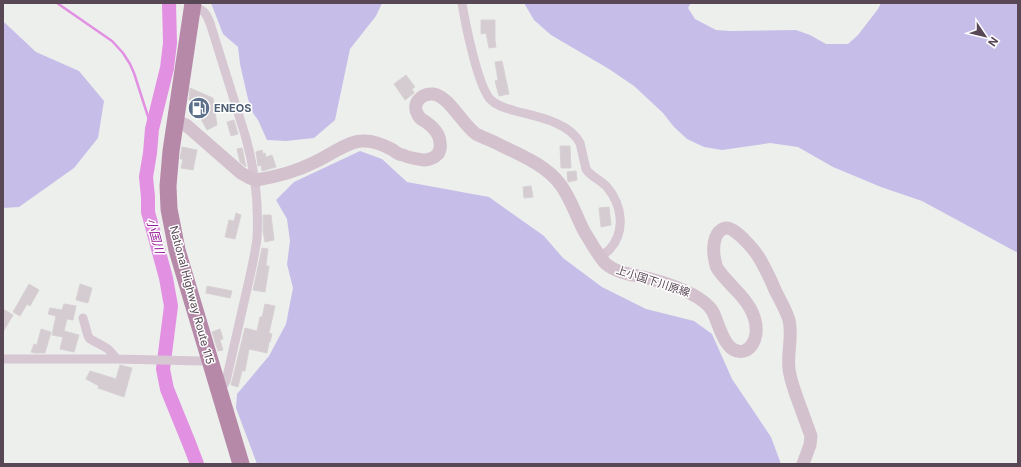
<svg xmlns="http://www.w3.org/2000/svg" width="1021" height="467" font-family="Inter,'Noto Sans JP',sans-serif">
	<rect width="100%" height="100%" fill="#edefed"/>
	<path fill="#c6bee9" d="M211 3H382L376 16 350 49 335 120 314 138 286 141 267 140 258 120 253 113 248 99 240 64 238 47 223 34Z
		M524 3H691L688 8 695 19 716 30 731 31 796 30 810 35 826 44H848L858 35 878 9 881 3H1018V253L922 201 881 187 833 167 798 147 770 143 722 150 704 147 687 139 674 127 663 113 634 86 609 69 551 35 534 20Z
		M3 22 5 23 36 52 79 71 104 101 98 138 74 168 19 207 3 208Z
		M360 151 382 159 407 182 489 197 544 236 563 258 602 287 646 309 694 321 712 334 732 379 771 437 781 464H257L236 408 237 394 269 356 286 324 293 288 287 264 290 241 287 219 276 200 294 182Z"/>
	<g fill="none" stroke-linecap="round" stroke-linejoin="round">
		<path stroke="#e290e2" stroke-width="2.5" d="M57 3 112 41 123 53 130 64 134 73 152 129"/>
		<path stroke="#e290e2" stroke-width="14" d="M169 3 170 43 167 68 152 129 150 153 146 177 148 197V212L166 278 171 306 163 369 167 389 189 443 197 464"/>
	</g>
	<path fill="#d4ccd1" stroke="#d8d1d4" d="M481 20H495V40L496 47 489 48 486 33 481 34Z
		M502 61 509 94 499 96 495 81 498 80 495 62Z
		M406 75 415 87 412 89 414 93 405 100 394 84Z
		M190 88 213 98 217 125 207 130 201 119 210 112 189 100Z
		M234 120 238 134 231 136 227 122Z
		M560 146H570L571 168H561Z
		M182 147 197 150 193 170 181 168 183 159H180Z
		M242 148 243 152 246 167 240 162 237 149Z
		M262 150 263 154 265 153 266 157 272 155 276 167 262 171 261 165 258 166 256 152Z
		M576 171 577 180 568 182 567 172Z
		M531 186 533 197 524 198 523 187Z
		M609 207 611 225 601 227 599 208Z
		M236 213 241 215 235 239 225 237 229 220 234 221Z
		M263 215H271L274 240 265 242 263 231Z
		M262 248 268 249 266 266H269L265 292 253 290Z
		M29 284 39 290 30 306 27 304 20 316 13 312Z
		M80 284 92 288 88 303 76 300Z
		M207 286 232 291 230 298 206 293Z
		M64 304 76 306 73 320 67 319 64 331 79 335 74 352 60 349 63 337 52 335 56 316 48 314 50 308 62 310Z
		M265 304 275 306 269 333 272 334 270 342H269L267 353 249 349 245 371H242L238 387 231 385 245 328 257 331 260 317H262Z
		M3 309 13 315 3 332Z
		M41 329 51 332 45 353H35L31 352 34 344 37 345Z
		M220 329 223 339 220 340 223 350 218 351 212 332Z
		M120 365 132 368 124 397 98 388 99 386 86 379 90 371 116 379Z"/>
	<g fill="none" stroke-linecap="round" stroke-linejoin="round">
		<path stroke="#d6c7d2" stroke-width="9" d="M462 3C465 22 478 88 491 100 498 107 509 109 519 112 539 117 570 123 580 143L586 169C591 177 601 180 607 187 622 205 626 231 610 249 607 252 603 255 600 257
			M192 7C204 9 206 13 210 23L246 138C255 171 259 204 257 238 255 255 251 272 247 289 240 320 233 350 226 381L222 388 219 389
			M83 318 88 336 90 339 103 346 108 349 117 359
			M3 359H117L201 361 209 359"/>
		<path stroke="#d4c1ce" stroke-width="13" d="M176 121 186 125 241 173 250 178 256 180C275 177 295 172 313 163 327 157 348 141 362 141 373 140 384 145 393 150 395 152 400 155 403 155 409 158 417 159 424 160 430 160 434 158 438 154 440 150 441 148 440 143 440 134 433 127 426 122 421 119 420 119 418 115 411 104 421 93 433 94 449 96 462 124 476 134 482 137 490 140 496 143 518 154 545 164 560 184 570 197 575 213 582 227 585 234 590 240 593 246 597 252 601 259 606 264 617 273 633 275 647 278 666 283 703 294 713 312 719 324 725 356 744 351 751 349 755 341 756 334 758 315 746 300 733 287 727 280 720 274 716 266 716 264 714 257 714 255 713 247 714 235 721 230 723 229 724 228 726 228 736 227 757 253 761 261 766 270 771 280 775 290 780 300 786 310 789 320 793 336 787 352 789 369 790 378 793 386 796 395 801 409 806 422 811 436L810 445 803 464"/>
		<path stroke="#b789a9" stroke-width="17" d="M193 3 171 151 168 186 169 209 177 250 241 464"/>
	</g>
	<defs>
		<g id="fuel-disc" transform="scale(1.15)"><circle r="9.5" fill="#5c6f8a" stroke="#fff"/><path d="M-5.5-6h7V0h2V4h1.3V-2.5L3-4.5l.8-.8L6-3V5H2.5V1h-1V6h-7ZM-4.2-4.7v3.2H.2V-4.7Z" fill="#fff"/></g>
	</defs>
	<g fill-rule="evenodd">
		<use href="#fuel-disc" x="199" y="108"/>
	</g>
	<g text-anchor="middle" stroke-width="3" stroke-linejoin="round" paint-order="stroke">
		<g font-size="11" font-weight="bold" fill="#4e5e75" stroke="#fff" text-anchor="start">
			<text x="214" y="112">ENEOS</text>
		</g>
		<g font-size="11" fill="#584754" stroke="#fff">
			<text transform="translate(653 281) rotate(18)" y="4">上小国下川原線</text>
			<text transform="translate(192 295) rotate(75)" y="4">National Highway Route 115</text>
		</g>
		<g font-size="12" font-style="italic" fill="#971a98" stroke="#fff">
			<text transform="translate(155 236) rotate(75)" y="4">小国川</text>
		</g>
	</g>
	<rect width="1021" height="467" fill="none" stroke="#584754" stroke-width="8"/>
	<g transform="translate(985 36) rotate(125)" stroke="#ffffff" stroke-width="3" paint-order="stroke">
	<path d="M0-3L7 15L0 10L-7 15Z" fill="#584754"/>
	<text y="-6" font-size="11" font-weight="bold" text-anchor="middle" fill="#584754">N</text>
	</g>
</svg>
